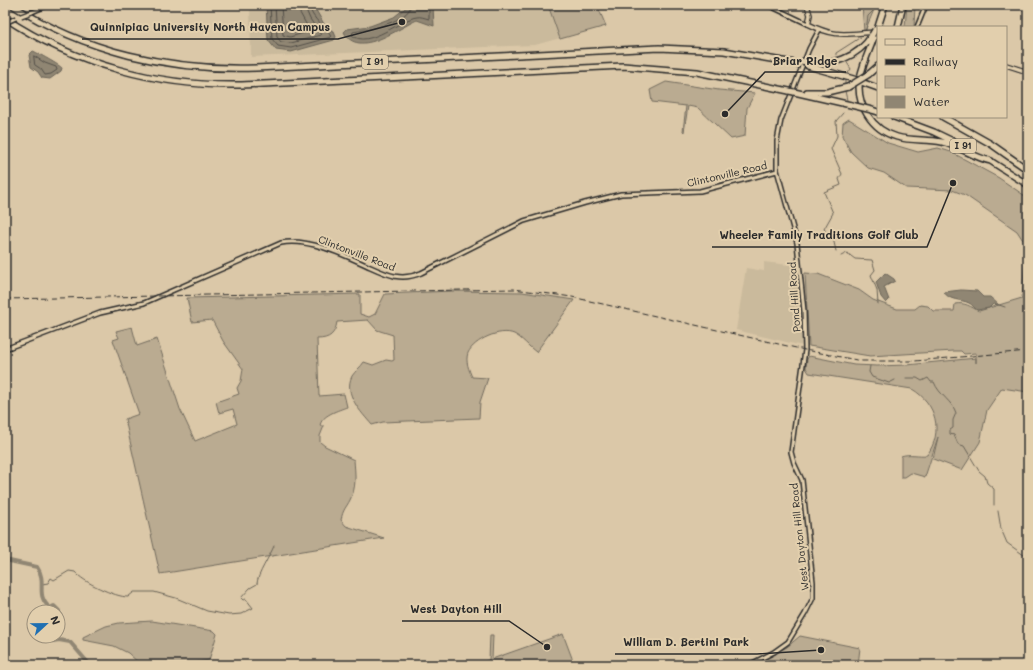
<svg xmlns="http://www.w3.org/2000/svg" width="1033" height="670" font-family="Mali,sans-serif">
	<rect width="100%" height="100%" fill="#dbc8a8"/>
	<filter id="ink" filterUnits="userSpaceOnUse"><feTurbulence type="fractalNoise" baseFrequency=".025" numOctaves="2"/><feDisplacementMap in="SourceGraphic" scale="8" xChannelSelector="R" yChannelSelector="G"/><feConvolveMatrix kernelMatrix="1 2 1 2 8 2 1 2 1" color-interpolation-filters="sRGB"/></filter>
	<g filter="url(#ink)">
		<path fill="#caba9c" d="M250 5H548L560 38 535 45 251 57Z
			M764 262 797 266 803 346 736 330 746 268 764 271Z"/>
		<path fill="#baab91" stroke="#726b5e" d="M548 5H597L606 26 560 39Z
			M862 5H876L865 31H864Z
			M907 5H915L914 27H905Z
			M666 82 719 90 755 93 747 108 745 136 731 139 698 108 688 106 684 132 683 131 686 106 652 102 650 90Z
			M849 119 888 143 918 152 938 148 951 152 999 178 1028 198V248L1017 231 965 195 952 190 906 188 884 173 868 168 851 152 842 136 843 123Z
			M1028 249V392L1002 388 987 410 980 442 962 470 933 459 938 437 925 477 911 473 905 477H901V456C909 453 919 456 927 455 944 432 936 403 912 389L809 373 806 368 807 359 809 356 854 365 877 366 907 365 976 358V363V353L964 354 961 351H954L870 356 809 346 805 273 818 274 859 290 873 300 897 309H915L920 305 928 306 933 311H954L955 304C965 302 971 307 979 311L1022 298 1025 256Z
			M452 291 522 292 574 300 536 352C529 347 522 338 514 334 500 328 474 340 468 353 465 361 469 370 472 377L488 378 480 402 479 418 383 422 372 425C361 412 343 394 352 376 355 371 361 367 364 362L373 365 386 360 392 361 394 360 393 335 377 330 368 320 337 322C335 334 330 339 317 339L319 396 344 394 347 407C339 410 321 415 320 426H324L320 436V442L325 446 354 460C355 473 357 487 350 500 346 508 343 509 341 520L346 526 384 538 160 574 125 419 139 414 113 340 119 338 116 331 132 327 137 346 157 339 180 409 195 441 237 424 233 409 219 413 216 402 239 394 237 388 241 381 243 369 223 341 212 320 192 322 187 298 360 294V314L369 317 375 314 385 294Z
			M152 621 214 631 217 634 209 660 181 665H141L128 653 114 646 83 640V637L106 626 119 623Z
			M563 634 572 658 577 665H487L486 661 489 660 490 635H493L492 659Z
			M800 636 860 648 858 665H752L787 647Z"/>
		<path fill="#908673" stroke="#686256" d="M266 5H313L324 24 334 32 336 37 334 40 291 52 276 50 268 40Z
			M409 5H433L434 26 417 20C400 27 358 60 344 32L347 29 370 26 394 17Z
			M33 51C36 52 61 66 62 68L61 71 50 79 42 78 38 72 31 67 29 55Z
			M885 273 894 279 895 281 884 287 889 300 886 303 881 297 876 282Z
			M961 290 977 291 983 297H990L999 305 993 304 989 308 977 310C974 308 972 304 969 303 961 299 949 301 944 292Z"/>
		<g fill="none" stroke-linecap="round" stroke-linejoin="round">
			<path stroke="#534f48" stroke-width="1" d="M270 5 272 39 278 46 291 48 331 37C328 28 311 20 309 5
				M275 5 277 37 281 42 291 43 321 35 310 19 304 5
				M281 5 283 35 290 37 310 31 300 13 298 5
				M411 5C409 22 367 30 353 32L352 35C368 50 402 18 417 17 420 16 425 18 429 19V5
				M34 56 45 63 56 67 57 70 51 74 45 75 41 69 35 65Z"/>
			<path stroke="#686256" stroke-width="1" d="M866 30 868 16 874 10 872 5
				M836 55V53L861 37
				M846 61 851 69 848 73
				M845 85V80
				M845 91 847 100
				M836 251 833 238 824 229 833 213 824 192 841 185 839 179 842 174 831 149 837 136 836 121 843 113
				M841 256 847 253 855 259 872 260 875 270 871 275 877 290 878 304
				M999 305 1005 307
				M870 366 869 372 872 377 889 383 895 380
				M906 378H917L922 381 928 378 931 382H934C939 395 953 402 956 413L953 420V428L950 430V434L954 435 958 444 964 446 979 471 985 476 987 483 994 489V505
				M998 511 1001 529 1007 543 1028 558
				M42 584 48 583 51 578 54 580 69 571 75 572C83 582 115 597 128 597L134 592H154L176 598 207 611 229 615 241 614 253 608 246 599 243 600 241 598 250 588 257 584C257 575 270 556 274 546"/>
			<path stroke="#908673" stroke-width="4" d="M5 560 37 567C48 583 34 594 50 608L54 606 59 611 58 618
				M52 636 53 641 59 640 70 642 90 665"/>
			<g stroke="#2b2b2b" stroke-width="6">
				<path id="tertiary" d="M768 5 808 24
					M32 12 48 5
					M917 27 926 5
					M5 349 100 313 144 303 281 243C308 238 342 254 366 265 386 274 400 282 421 273L524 221 585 203 621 194 700 191 777 171
					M749 665 774 652 788 642 805 614 813 598V582L802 480 794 463 791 452 805 350 804 311 797 243 777 170V141L781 120 809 49 819 30"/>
			</g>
			<g stroke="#2b2b2b" stroke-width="6">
				<path id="secondary" d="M807 5 810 15 808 24C836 38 845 34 875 32
					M1006 65 1028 72"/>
			</g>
			<g stroke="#2b2b2b" stroke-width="8">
				<path id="motorway" d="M12 5C85 52 170 71 256 68L659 48 724 51 800 64
					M5 18C74 64 159 87 242 85L623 66 697 72 789 91
					M898 27 903 5
					M877 30 885 5
					M875 35C870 49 863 63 860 78 855 104 872 130 897 137 911 141 927 139 942 142 960 146 974 158 991 161
					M806 62C831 67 858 58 872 35
					M808 66 857 80
					M869 74 878 66
					M861 82 878 88
					M794 92 851 105
					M807 92H827L848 87
					M872 110 878 112
					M894 117 934 132 963 146
					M943 117 991 144 1028 170
					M989 160 1028 185"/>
			</g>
			<use href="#tertiary" stroke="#e2cfad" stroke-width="3"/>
			<use href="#secondary" stroke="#e2cfad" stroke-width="3.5"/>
			<use href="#motorway" stroke="#e2cfad" stroke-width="5"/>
			<path stroke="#2b2b2b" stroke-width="1" stroke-dasharray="6 3" stroke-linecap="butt" d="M5 299 514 289 572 297 805 350 862 361H915L1028 351"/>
			<g stroke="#2b2b2b" stroke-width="6" stroke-linecap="butt">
				<path id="tertiary-bridge" d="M21 16 32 12
					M5 23 16 18"/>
			</g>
			<g stroke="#2b2b2b" stroke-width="8" stroke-linecap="butt">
				<path id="motorway-bridge" d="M872 35 875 30
					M801 61 806 62
					M848 87 869 74
					M789 91 794 92
					M851 105 872 110"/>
			</g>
			<use href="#tertiary-bridge" stroke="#e2cfad" stroke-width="3"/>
			<use href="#motorway-bridge" stroke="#e2cfad" stroke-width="5"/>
		</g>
	</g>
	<g text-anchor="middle" stroke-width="4" stroke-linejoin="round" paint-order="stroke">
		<g fill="#e2cfad" stroke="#625c52" stroke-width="1">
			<rect x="362" y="55" width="26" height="14" rx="3"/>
			<rect x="950" y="139" width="26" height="14" rx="3"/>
		</g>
		<g font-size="9" font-weight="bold" fill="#2b2b2b">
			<text x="375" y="65">I 91</text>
			<text x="963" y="149">I 91</text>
		</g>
		<g font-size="10" fill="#2b2b2b" stroke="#e2cfad">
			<text transform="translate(727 174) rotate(-13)" y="4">Clintonville Road</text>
			<text transform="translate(357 253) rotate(21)" y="4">Clintonville Road</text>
			<text transform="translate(794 297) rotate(-94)" y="4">Pond Hill Road</text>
			<text transform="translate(799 537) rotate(-96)" y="4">West Dayton Hill Road</text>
		</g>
	</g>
	<path fill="none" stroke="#2b2b2b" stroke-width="1.5" d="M402 22L338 39H82M725 114L765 72H846M953 183L927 247H712M547 647L509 621H402M821 650L757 654H615"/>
	<g fill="#2b2b2b" stroke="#e2cfad" stroke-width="1.5">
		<circle cx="402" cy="22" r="4"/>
		<circle cx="725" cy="114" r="4"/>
		<circle cx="953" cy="183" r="4"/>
		<circle cx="547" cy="647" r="4"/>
		<circle cx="821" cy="650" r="4"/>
	</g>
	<g font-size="11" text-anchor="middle" font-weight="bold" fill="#2b2b2b" stroke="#e2cfad" stroke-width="4" stroke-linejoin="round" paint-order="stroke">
		<text x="210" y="31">Quinnipiac University North Haven Campus</text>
		<text x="805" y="65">Briar Ridge</text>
		<text x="819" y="239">Wheeler Family Traditions Golf Club</text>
		<text x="456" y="613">West Dayton Hill</text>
		<text x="686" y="646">William D. Bertini Park</text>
	</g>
	<rect width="1033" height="670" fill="none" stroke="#e2cfad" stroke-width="20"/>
	<rect x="10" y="10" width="1013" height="650" fill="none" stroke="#2b2b2b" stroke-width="1.5" filter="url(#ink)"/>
	<rect x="877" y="26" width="130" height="92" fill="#e2cfad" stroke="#998d79"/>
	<rect x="885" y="39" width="20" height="6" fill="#e2cfad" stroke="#998d79"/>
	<text x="913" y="46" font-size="12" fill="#2b2b2b">Road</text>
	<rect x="885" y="59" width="20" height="6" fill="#2b2b2b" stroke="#998d79"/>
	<text x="913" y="66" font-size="12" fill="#2b2b2b">Railway</text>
	<rect x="885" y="76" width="20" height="12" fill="#baab91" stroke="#998d79"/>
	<text x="913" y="86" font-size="12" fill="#2b2b2b">Park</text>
	<rect x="885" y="96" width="20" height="12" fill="#908673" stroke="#998d79"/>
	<text x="913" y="106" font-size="12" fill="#2b2b2b">Water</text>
	<g transform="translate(46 624) rotate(68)"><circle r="19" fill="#e2cfad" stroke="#998d79"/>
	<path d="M0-3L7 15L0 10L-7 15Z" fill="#1f6fb2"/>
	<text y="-6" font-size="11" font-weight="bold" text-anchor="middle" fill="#2b2b2b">N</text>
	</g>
</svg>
